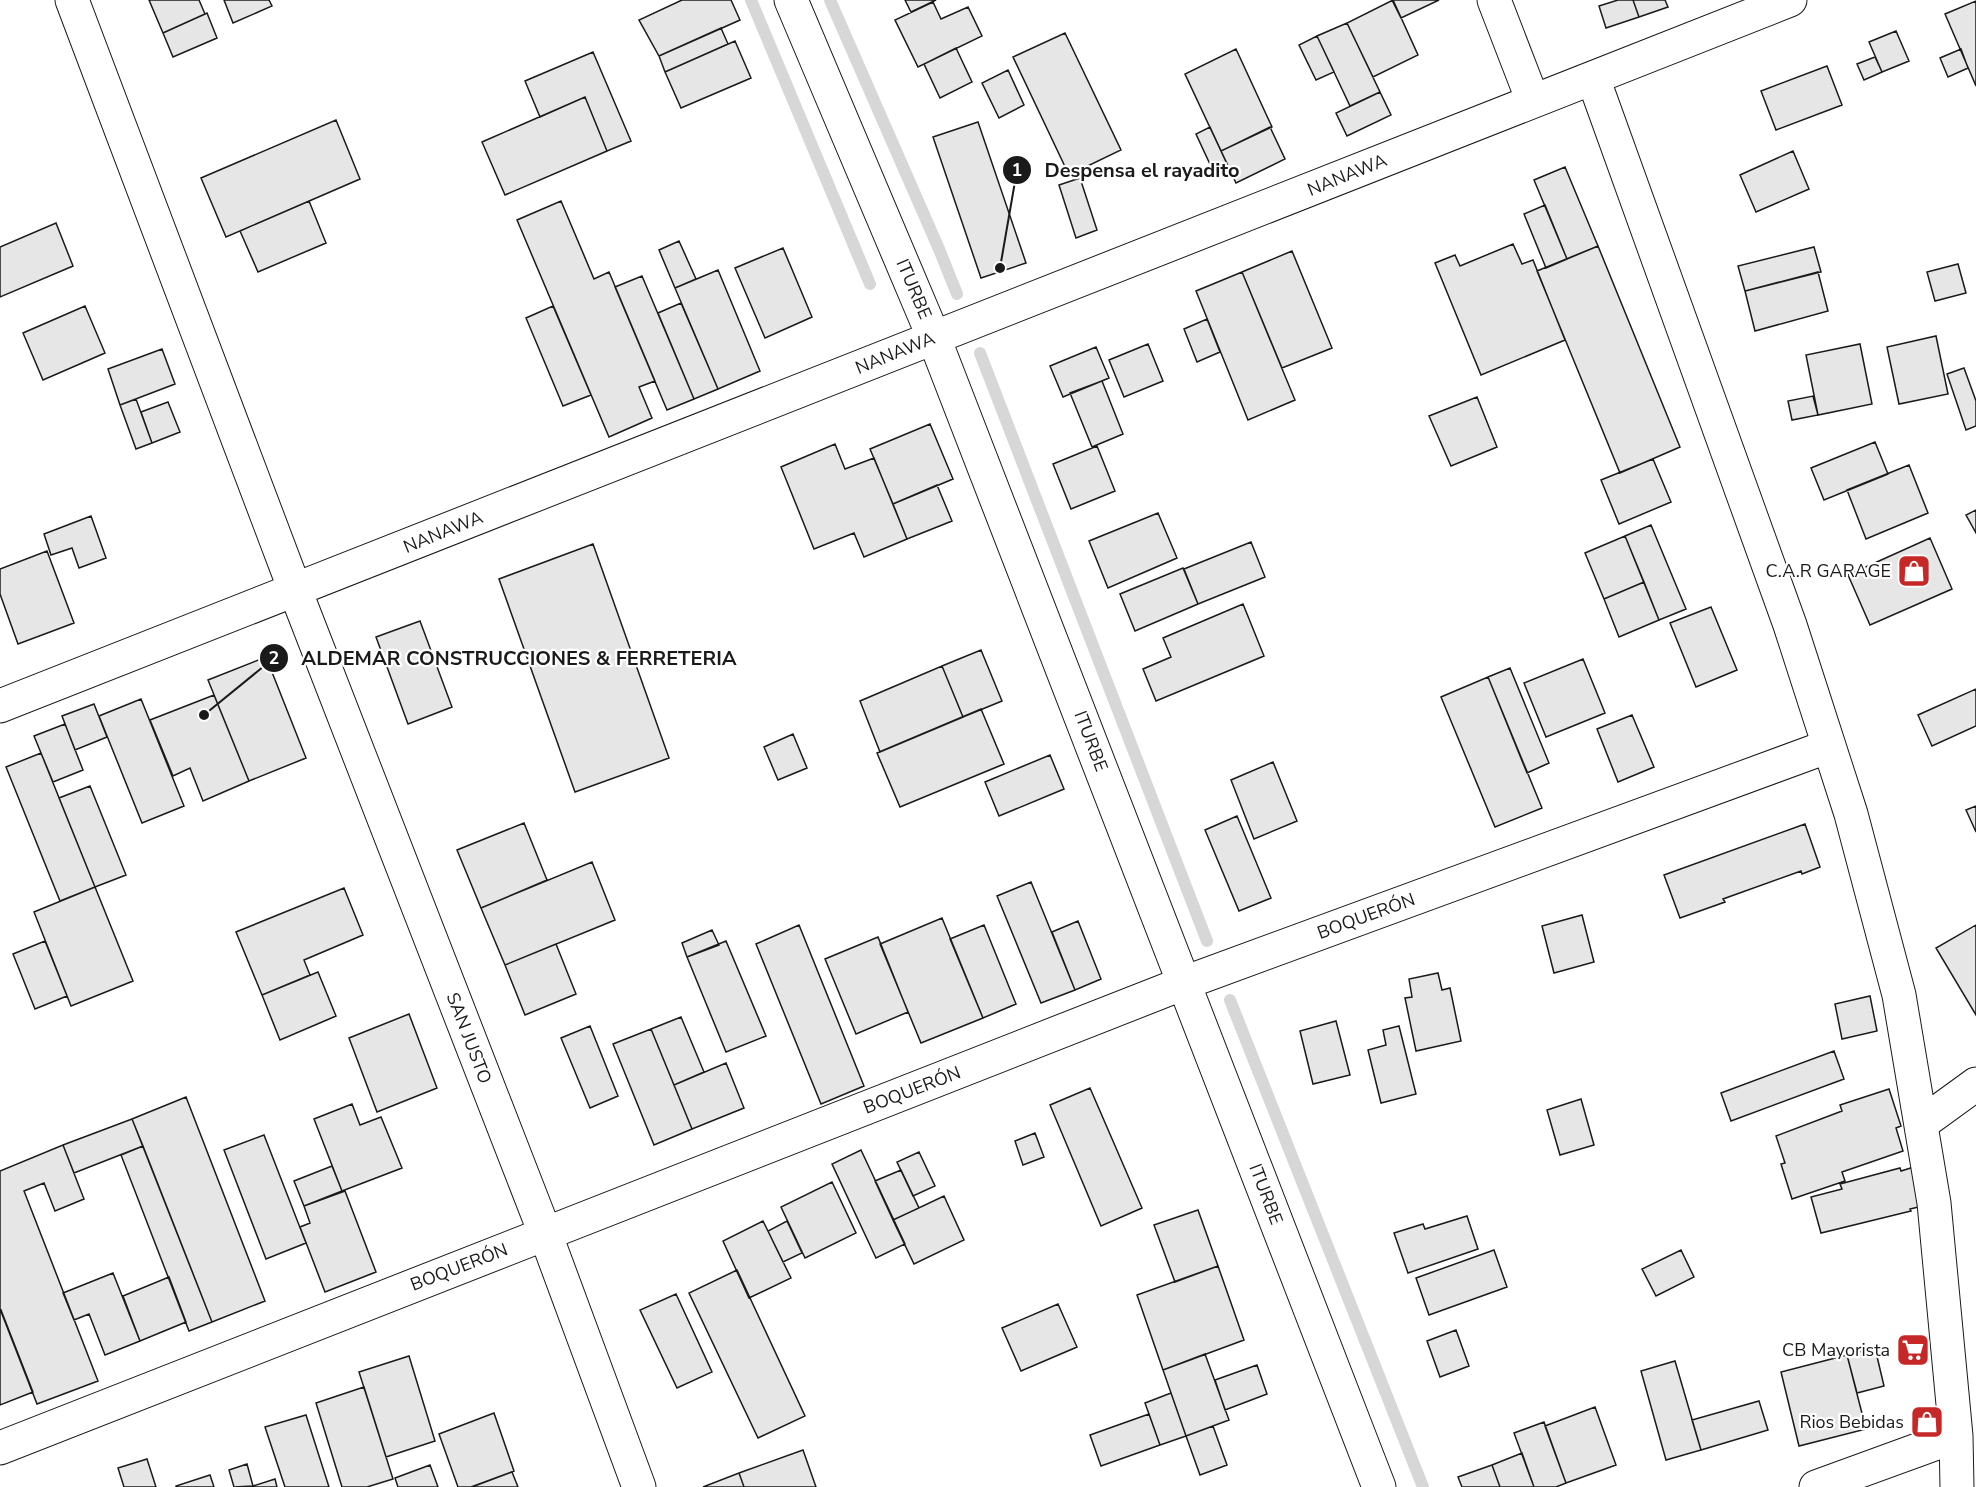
<svg xmlns="http://www.w3.org/2000/svg" width="1976" height="1487" font-family="'Nunito Sans',sans-serif">
	<rect width="100%" height="100%" fill="#fff"/>
	<g fill="none" stroke-linecap="round" stroke-linejoin="round">
		<path stroke="#d7d7d7" stroke-width="12" d="M751 0 870 284
			M830 0 939 249 957 294
			M980 353 1207 941
			M1230 1000 1423 1487"/>
	</g>
	<path fill="#e6e6e6" stroke="#1a1a1a" stroke-width="1.5" d="M149 0H199L205 14 163 33Z
		M224 0H269L272 6 233 23Z
		M682 0H731L740 20 659 56 639 20Z
		M905 0H936L911 12Z
		M1392 0H1439L1401 18Z
		M1393 0 1418 55 1373 77 1347 23Z
		M1618 0H1633L1639 17 1606 28 1599 6Z
		M1633 0H1665L1668 7 1639 17Z
		M1976 1V86L1945 14Z
		M933 2 941 19 968 7 982 36 918 67 895 20Z
		M207 13 217 38 173 57 163 33Z
		M1347 23 1380 92 1350 106 1317 36Z
		M721 28 728 44 665 72 659 56Z
		M1896 31 1909 61 1882 72 1869 42Z
		M1065 33 1121 150 1069 175 1013 57Z
		M1317 36 1334 72 1316 80 1299 45Z
		M735 41 751 78 681 108 665 72Z
		M956 48 972 82 940 98 924 64Z
		M1236 49 1272 127 1221 151 1185 74Z
		M1961 49 1968 68 1948 77 1940 58Z
		M593 52 631 141 607 151 585 97 540 117 525 81Z
		M1875 57 1882 72 1864 80 1857 64Z
		M1827 66 1842 105 1776 130 1761 91Z
		M1008 70 1024 105 999 118 982 83Z
		M1380 92 1391 115 1347 136 1336 113Z
		M585 97 607 151 505 195 482 142Z
		M336 120 360 179 226 237 201 178Z
		M978 122 1026 263 981 278 933 137Z
		M1210 127 1229 168 1215 175 1196 134Z
		M1270 127 1285 159 1236 183 1221 151Z
		M1793 151 1809 189 1756 212 1740 175Z
		M1565 167 1598 246 1567 259 1534 180Z
		M1080 178 1097 230 1076 238 1059 185Z
		M309 201 326 243 258 272 240 231Z
		M561 201 594 279 609 272 655 381 639 387 652 418 609 437 517 220Z
		M1545 205 1567 259 1546 268 1524 214Z
		M56 223 73 266 0 297V247Z
		M679 241 696 279 675 288 659 250Z
		M1513 244 1522 264 1533 260 1565 340 1481 375 1435 263 1455 255 1460 266Z
		M1598 246 1680 447 1620 473 1537 271Z
		M1814 247 1821 272 1745 291 1738 266Z
		M783 248 812 317 765 338 735 268Z
		M1292 251 1332 348 1282 368 1242 272Z
		M1958 264 1966 293 1935 301 1927 272Z
		M718 270 760 371 718 389 675 288Z
		M1242 272 1295 400 1248 420 1196 291Z
		M1818 272 1828 311 1755 331 1745 291Z
		M642 276 694 399 667 410 615 287Z
		M681 303 718 389 694 399 658 313Z
		M85 306 105 353 43 380 23 333Z
		M553 306 591 395 563 406 526 318Z
		M1207 319 1220 352 1197 362 1184 329Z
		M1936 336 1948 394 1899 404 1887 347Z
		M1148 344 1163 381 1124 397 1109 360Z
		M1860 344 1872 404 1818 415 1806 355Z
		M1096 347 1109 378 1063 397 1050 366Z
		M162 349 175 384 120 405 108 369Z
		M1964 368 1976 401V426L1966 430 1947 374Z
		M1102 381 1123 434 1092 447 1070 393Z
		M1813 396 1818 415 1792 420 1788 401Z
		M1477 397 1497 447 1451 466 1429 416Z
		M136 399 152 443 136 449 120 405Z
		M168 402 180 432 152 443 141 412Z
		M930 424 953 479 893 504 870 449Z
		M1875 442 1888 474 1824 500 1811 468Z
		M835 444 845 469 874 458 907 539 864 557 854 533 814 549 781 467Z
		M1097 446 1115 491 1071 509 1053 464Z
		M1653 459 1671 502 1619 524 1601 480Z
		M1909 465 1928 513 1866 539 1847 490Z
		M937 485 952 521 907 539 893 504Z
		M1976 510V533L1966 515Z
		M1158 513 1177 558 1108 588 1089 541Z
		M91 516 106 558 79 568 72 548 51 555 44 534Z
		M1651 525 1686 609 1659 620 1625 536Z
		M1625 536 1644 582 1604 599 1585 553Z
		M1930 538 1952 589 1870 625 1848 575Z
		M1251 542 1265 577 1198 604 1184 569Z
		M593 544 669 758 575 792 499 579Z
		M47 551 74 623 18 644 0 594V569Z
		M1183 568 1198 604 1135 631 1120 594Z
		M1644 582 1659 620 1619 637 1604 599Z
		M1243 604 1264 656 1156 701 1143 669 1171 657 1163 638Z
		M1711 607 1737 670 1696 687 1670 623Z
		M420 621 452 707 408 724 376 637Z
		M981 650 1002 701 963 717 942 666Z
		M266 657 306 758 249 781 208 680Z
		M1583 659 1605 713 1546 737 1524 683Z
		M942 666 963 717 880 752 860 701Z
		M1510 668 1549 763 1527 773 1488 677Z
		M1488 677 1542 808 1495 827 1441 697Z
		M1976 689V726L1932 746 1918 715Z
		M214 695 249 781 203 801 190 768 173 776 150 720Z
		M141 699 184 806 142 823 99 716Z
		M94 704 107 737 75 750 62 716Z
		M981 709 1004 764 900 807 877 753Z
		M1632 715 1654 767 1618 782 1597 729Z
		M65 724 83 770 53 782 34 736Z
		M793 734 807 768 778 780 764 747Z
		M41 753 95 887 60 901 6 767Z
		M1050 755 1064 789 999 816 985 782Z
		M1273 762 1297 821 1254 839 1231 780Z
		M90 786 126 875 95 887 59 798Z
		M1976 806V832L1966 810Z
		M1237 816 1271 898 1239 911 1205 830Z
		M524 823 547 880 481 908 457 850Z
		M1805 824 1820 867 1802 874 1801 871 1723 899 1725 902 1680 918 1664 875Z
		M592 862 615 920 505 965 481 908Z
		M1031 882 1075 990 1041 1003 997 896Z
		M95 887 133 981 71 1006 34 912Z
		M344 888 363 935 304 960 310 975 262 995 236 932Z
		M1582 915 1594 962 1554 973 1542 926Z
		M942 918 983 1018 921 1043 880 944Z
		M1078 921 1101 979 1075 990 1052 932Z
		M799 925 864 1086 821 1104 756 944Z
		M984 925 1016 1004 983 1018 950 939Z
		M1976 925V1015L1936 948Z
		M712 930 719 945 687 957 682 943Z
		M878 937 908 1012 856 1034 825 959Z
		M45 941 67 996 35 1009 13 954Z
		M726 941 766 1036 726 1052 687 957Z
		M556 944 576 994 525 1015 505 965Z
		M318 972 336 1016 280 1040 262 995Z
		M1438 973 1442 990 1450 988 1461 1041 1416 1051 1405 998 1412 997 1409 979Z
		M1870 996 1877 1031 1842 1039 1835 1004Z
		M409 1014 437 1088 377 1112 349 1038Z
		M681 1017 704 1072 674 1085 651 1029Z
		M1336 1021 1350 1075 1313 1084 1300 1031Z
		M590 1026 618 1096 590 1108 561 1038Z
		M1399 1026 1416 1094 1381 1103 1368 1050 1386 1045 1383 1030Z
		M651 1029 692 1129 654 1145 613 1044Z
		M1834 1051 1844 1079 1731 1121 1721 1093Z
		M726 1063 744 1108 692 1129 674 1085Z
		M1090 1088 1142 1208 1101 1226 1050 1105Z
		M1889 1089 1901 1126 1896 1128 1903 1151 1842 1172 1845 1181 1792 1199 1781 1164 1785 1163 1776 1136 1842 1111 1840 1105Z
		M186 1097 265 1301 212 1322 132 1119Z
		M1581 1099 1594 1145 1560 1155 1547 1110Z
		M352 1104 360 1125 381 1117 402 1168 342 1191 314 1119Z
		M132 1119 143 1146 74 1173 63 1145Z
		M1035 1133 1044 1157 1023 1165 1015 1141Z
		M264 1135 306 1243 266 1259 224 1150Z
		M63 1145 84 1199 55 1211 44 1183 24 1191 98 1381 37 1404 0 1309V1171Z
		M143 1146 212 1322 189 1331 121 1155Z
		M861 1150 905 1244 876 1258 832 1164Z
		M919 1152 935 1186 913 1196 897 1162Z
		M332 1166 342 1191 304 1206 294 1181Z
		M1917 1166 1927 1205 1910 1209 1911 1211 1821 1233 1811 1197 1842 1189 1840 1184 1900 1168 1901 1171Z
		M901 1170 919 1208 893 1220 875 1181Z
		M832 1182 856 1233 805 1258 781 1207Z
		M345 1191 376 1272 325 1292 300 1227 310 1223 304 1206Z
		M944 1196 964 1240 914 1264 893 1220Z
		M1198 1210 1218 1266 1175 1282 1154 1225Z
		M1467 1216 1478 1249 1408 1273 1394 1233 1423 1224 1425 1229Z
		M763 1221 791 1278 749 1298 723 1241Z
		M787 1221 802 1253 783 1262 768 1231Z
		M1494 1250 1507 1287 1429 1315 1416 1278Z
		M1681 1250 1694 1277 1656 1296 1642 1269Z
		M1218 1266 1244 1340 1163 1370 1137 1295Z
		M737 1270 805 1416 758 1438 689 1293Z
		M113 1273 140 1341 105 1355 89 1314 74 1320 63 1293Z
		M169 1277 186 1322 140 1341 123 1296Z
		M676 1294 712 1372 677 1388 640 1310Z
		M1058 1304 1077 1347 1021 1371 1002 1328Z
		M1 1310 33 1392 0 1405V1311Z
		M1456 1330 1469 1366 1440 1377 1427 1341Z
		M1875 1348 1884 1386 1857 1393 1847 1355Z
		M1205 1354 1229 1420 1186 1436 1163 1370Z
		M1847 1355 1866 1429 1799 1446 1781 1372Z
		M409 1356 435 1441 386 1457 359 1372Z
		M1675 1361 1701 1450 1666 1460 1641 1371Z
		M1257 1365 1267 1394 1225 1410 1215 1380Z
		M364 1387 393 1479 367 1487H342L316 1403Z
		M1171 1393 1186 1436 1160 1445 1145 1403Z
		M1759 1401 1768 1430 1701 1450 1692 1420Z
		M1595 1407 1616 1465 1566 1483 1545 1426Z
		M494 1413 514 1471 471 1487H458L439 1434Z
		M1149 1414 1160 1445 1101 1466 1090 1435Z
		M306 1415 329 1487H285L265 1427Z
		M1544 1422 1566 1483 1556 1487H1534L1514 1433Z
		M1213 1426 1227 1465 1200 1475 1186 1436Z
		M803 1450 816 1487H744L739 1473Z
		M1522 1453 1534 1487H1500L1492 1465Z
		M147 1459 156 1487H124L118 1468Z
		M247 1464 253 1486 234 1487 229 1470Z
		M430 1465 438 1487H398L395 1478Z
		M1492 1465 1500 1487H1462L1458 1477Z
		M512 1472 518 1487H472Z
		M739 1473 744 1487H703Z
		M210 1475 214 1487H176V1486Z
		M275 1479 277 1487H249L253 1486Z"/>
	<g fill="none" stroke-linecap="round" stroke-linejoin="round">
		<g stroke="#1a1a1a" stroke-width="35">
			<path id="minor" d="M72 0 295 590 545 1233 639 1487
				M791 0 934 338 1379 1487
				M1494 0 1533 101
				M1593 78 1790 625 1851 814 1899 995 1934 1203 1956 1436 1957 1487
				M0 706 1790 0
				M1921 1124 1976 1084
				M0 1448 1184 983 1829 746
				M1816 1487 1956 1436"/>
		</g>
		<use href="#minor" stroke="#fff" stroke-width="33"/>
	</g>
	<defs>
		<g id="shop-square" transform="scale(1.725)"><rect x="-9" y="-9" width="18" height="18" rx="4" fill="#c62828" stroke="#fff"/><path d="M-5-2.5h2.3a2.7 3.5 0 0 1 5.4 0H5L5.5 6h-11ZM-1.5-2.5h3a1.5 2.3 0 0 0-3 0Z" fill="#fff"/></g>
		<g id="supermarket-square" transform="scale(1.725)"><rect x="-9" y="-9" width="18" height="18" rx="4" fill="#c62828" stroke="#fff"/><path d="M-6-5.5h2.5l.6 2H6L4.5 2H-2.5L-4.4-4H-6ZM-1.5 3.2a1.3 1.3 0 1 0 .1 0ZM3 3.2a1.3 1.3 0 1 0 .1 0Z" fill="#fff"/></g>
	</defs>
	<g fill-rule="evenodd">
		<use href="#shop-square" x="1914" y="571"/>
		<use href="#supermarket-square" x="1913" y="1350"/>
		<use href="#shop-square" x="1927" y="1422"/>
	</g>
	<g text-anchor="middle" stroke-width="4.5" stroke-linejoin="round" paint-order="stroke">
		<g font-size="18" fill="#1a1a1a" stroke="#fff">
			<text transform="translate(1347 175) rotate(-22)" y="6">NANAWA</text>
			<text transform="translate(914 289) rotate(67)" y="6">ITURBE</text>
			<text transform="translate(895 353) rotate(-22)" y="6">NANAWA</text>
			<text transform="translate(443 532) rotate(-22)" y="6">NANAWA</text>
			<text transform="translate(1091 741) rotate(69)" y="6">ITURBE</text>
			<text transform="translate(1366 916) rotate(-20)" y="6">BOQUERÓN</text>
			<text transform="translate(469 1038) rotate(69)" y="6">SAN JUSTO</text>
			<text transform="translate(912 1090) rotate(-21)" y="6">BOQUERÓN</text>
			<text transform="translate(1266 1194) rotate(69)" y="6">ITURBE</text>
			<text transform="translate(459 1267) rotate(-21)" y="6">BOQUERÓN</text>
		</g>
		<g font-size="18" fill="#1a1a1a" stroke="#fff" text-anchor="end">
			<text x="1891" y="577">C.A.R GARAGE</text>
			<text x="1890" y="1356">CB Mayorista</text>
			<text x="1904" y="1428">Rios Bebidas</text>
		</g>
	</g>
	<path fill="none" stroke="#1a1a1a" stroke-width="2" d="M1000 268L1017 170M204 715L274 658"/>
	<g fill="#1a1a1a" stroke="#fff" stroke-width="2">
		<circle cx="1000" cy="268" r="6"/>
		<circle cx="204" cy="715" r="6"/>
		<circle cx="1017" cy="170" r="15"/>
		<circle cx="274" cy="658" r="15"/>
	</g>
	<g font-size="18" text-anchor="middle" font-weight="bold" fill="#fff">
		<text x="1017" y="176">1</text>
		<text x="274" y="664">2</text>
	</g>
	<g font-size="20" text-anchor="middle" font-weight="bold" fill="#1a1a1a" stroke="#fff" stroke-width="4.5" stroke-linejoin="round" paint-order="stroke">
		<text x="1142" y="177">Despensa el rayadito</text>
		<text x="519" y="665">ALDEMAR CONSTRUCCIONES &amp; FERRETERIA</text>
	</g>
</svg>
